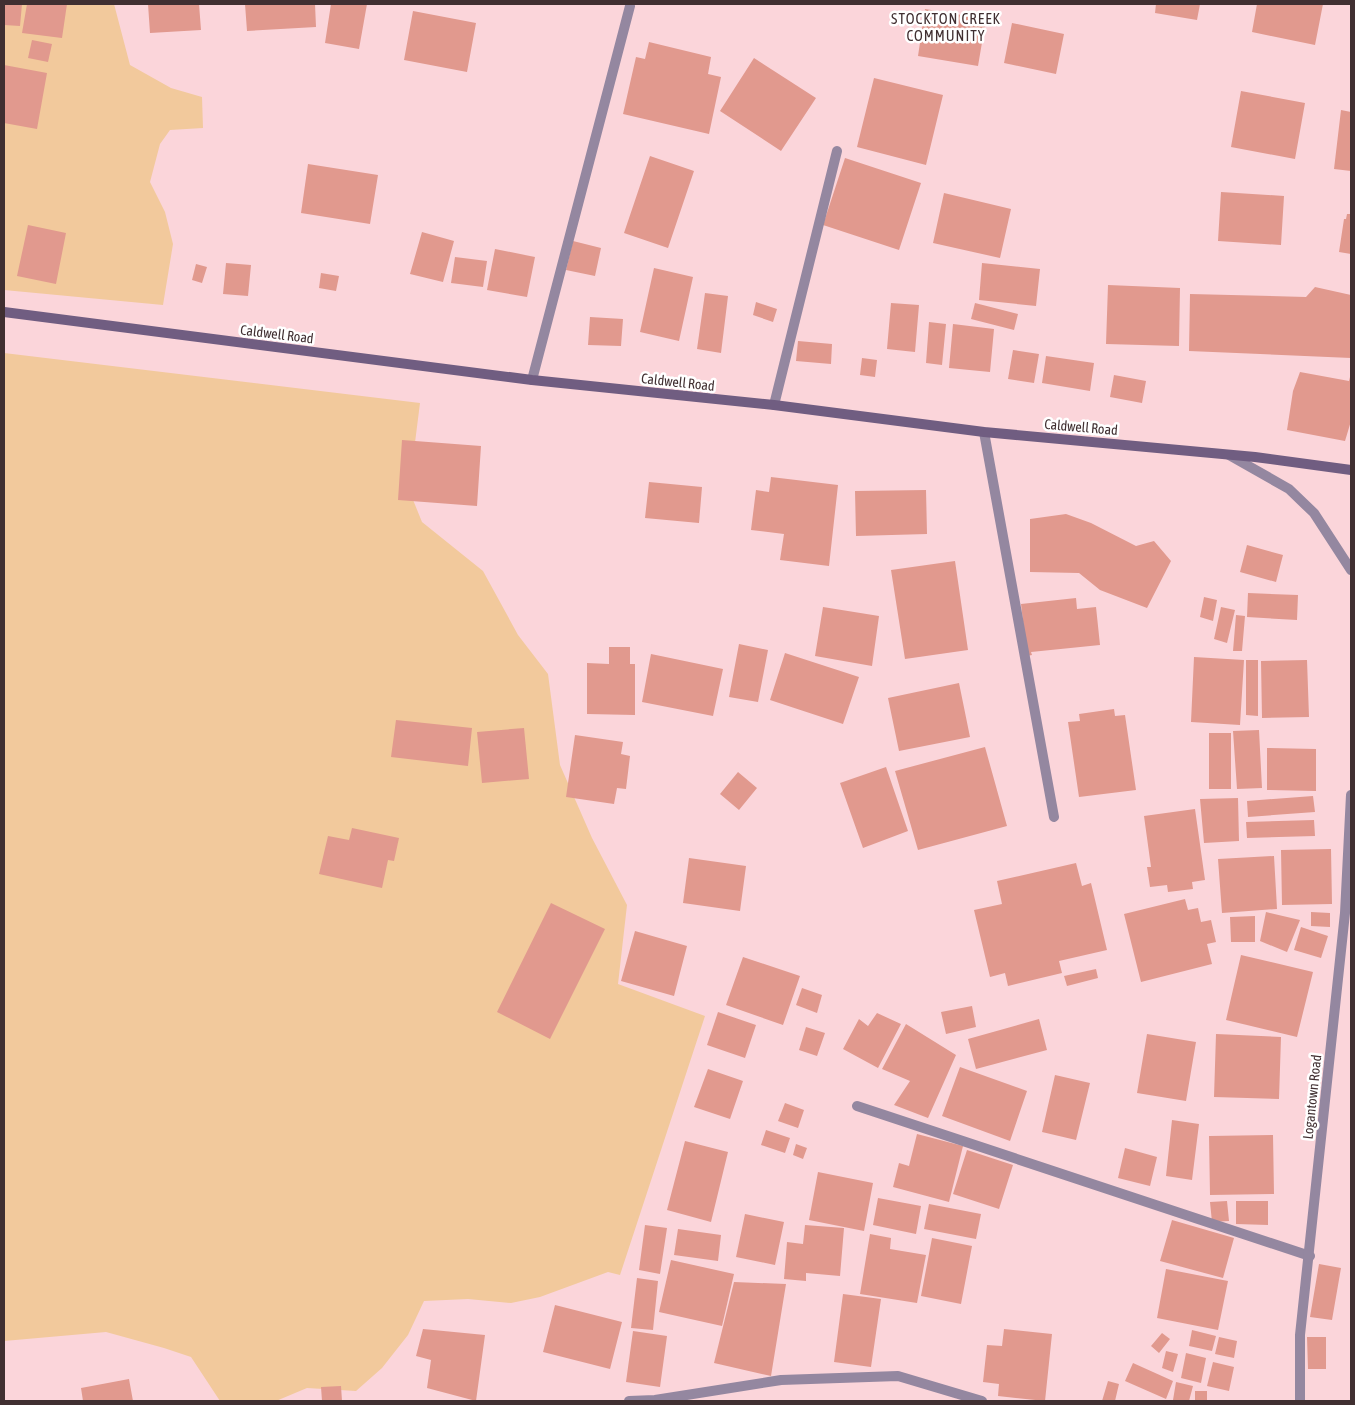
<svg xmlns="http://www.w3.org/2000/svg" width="1355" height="1405" font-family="'Asap Condensed',sans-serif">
	<rect width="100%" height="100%" fill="#fbd5da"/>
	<path fill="#f2c99c" d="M4 4H114L130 65 171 88 202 97 203 128 170 130 160 144 150 182 165 212 173 244 163 305 4 290Z
		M4 353 420 403 409 490 422 522 483 571 518 635 548 674 560 765 592 838 627 905 618 984 705 1016 620 1275 608 1272 540 1297 511 1303 468 1299 424 1301 408 1335 382 1368 356 1391 307 1388 276 1401H220L191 1357 164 1348 106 1332 4 1341Z"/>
	<path fill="#e1998e" d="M4 4H22L20 26 4 25Z
		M27 4H67L62 38 22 33Z
		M148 4H199L201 30 150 33Z
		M245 4H315L316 27 247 31Z
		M331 4H367L359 49 325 43Z
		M1156 4H1200L1197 20 1155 13Z
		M1257 4H1323L1315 45 1252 32Z
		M925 9 986 19 978 66 918 56Z
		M413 11 476 23 467 72 404 60Z
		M1012 23 1064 34 1056 74 1004 63Z
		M32 40 52 44 48 62 28 58Z
		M649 42 711 57 708 74 721 77 709 134 623 114 636 57 645 59Z
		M754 58 816 98 781 151 720 111Z
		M4 65 47 73 37 129 4 123Z
		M874 78 943 95 926 165 857 147Z
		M1241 91 1305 103 1295 159 1231 147Z
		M1341 110 1351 112V171L1334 169Z
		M650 156 694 171 668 248 624 233Z
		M845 158 921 183 899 250 823 225Z
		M308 164 378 175 370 224 301 213Z
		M1221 192 1284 196 1281 245 1218 241Z
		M944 193 1011 209 1000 258 933 243Z
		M1347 214H1351V254L1339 252 1344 219H1346Z
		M28 225 66 233 56 284 17 276Z
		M422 232 454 241 443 282 410 274Z
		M573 241 601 248 595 276 566 270Z
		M495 249 535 257 527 297 487 290Z
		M455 257 487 261 483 287 451 283Z
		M226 263 251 265 248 296 223 294Z
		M982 263 1040 269 1036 306 979 300Z
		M196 264 207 267 202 283 192 280Z
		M654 268 693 277 679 341 640 332Z
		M321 273 339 276 336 291 319 288Z
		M1108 285 1180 288 1179 346 1106 344Z
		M1315 287 1351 295V358L1189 351 1190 294 1306 297Z
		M705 293 728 296 721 353 697 349Z
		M756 302 777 309 773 322 753 315Z
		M891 303 919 305 915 352 887 349Z
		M975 303 1018 314 1014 330 971 319Z
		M590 317 623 319 621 346 588 345Z
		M929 322 946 324 942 365 926 363Z
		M953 324 994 329 990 372 949 368Z
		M798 341 832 344 831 364 796 361Z
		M1013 350 1039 354 1034 383 1008 379Z
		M1046 356 1094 363 1090 391 1042 383Z
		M862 358 877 360 875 377 860 375Z
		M1300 372 1349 381 1351 373V421L1345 441 1287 430 1293 391Z
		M1114 375 1146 381 1142 403 1110 397Z
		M402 440 481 446 477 506 398 500Z
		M771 477 838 485 829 566 780 560 784 534 751 530 756 490 769 492Z
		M649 482 702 487 699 523 645 518Z
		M926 490 927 534 856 536 855 491Z
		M1066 514 1091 523 1136 546 1154 541 1171 561 1147 608 1100 590 1079 573 1030 572V519Z
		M1247 545 1283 555 1276 582 1240 572Z
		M955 561 968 650 905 659 891 570Z
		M1248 593 1298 595 1297 620 1247 617Z
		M1204 597 1217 600 1213 621 1200 617Z
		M1076 598 1077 609 1096 607 1100 645 1031 652 1032 655 1027 656 1021 604Z
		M823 607 879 616 872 666 815 656Z
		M1221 607 1235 610 1227 643 1214 639Z
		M1236 615 1245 616 1242 651H1233Z
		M739 644 768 650 758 702 729 697Z
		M609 647H630V664H635V715L587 714V663L609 664Z
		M785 653 859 677 843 724 770 700Z
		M651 654 723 669 713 716 642 702Z
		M1194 657 1244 660 1240 725 1191 722Z
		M1246 660H1258V716L1246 715Z
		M1307 660 1309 717 1262 718 1261 661Z
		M959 683 970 737 899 751 888 698Z
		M1114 709 1115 716 1125 715 1136 790 1079 797 1068 722 1080 721 1079 714Z
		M396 720 472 728 468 766 391 757Z
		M524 728 529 779 482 783 477 732Z
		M1259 730 1262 788 1237 789 1233 731Z
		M1209 733H1231V789H1209Z
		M575 735 623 742 621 754 630 756 626 789 617 788 614 804 566 797Z
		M985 747 1007 826 918 850 895 771Z
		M1267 748 1316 749V791L1267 790Z
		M886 767 908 831 863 848 840 783Z
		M738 772 757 788 739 810 720 794Z
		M1313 796 1315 812 1248 817 1247 801Z
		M1238 798 1239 841 1204 843 1200 799Z
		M1195 809 1205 880 1192 882 1193 889 1168 892 1167 885 1150 887 1147 867H1151L1144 816Z
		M1314 820 1315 836 1247 838 1246 822Z
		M352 828 399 838 394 861 388 860 382 888 319 874 328 836 349 840Z
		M1331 849 1332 904 1282 905 1281 850Z
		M1274 856 1277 909 1222 913 1218 859Z
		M689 858 746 866 740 911 683 903Z
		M1076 863 1082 886 1091 883 1107 950 1059 961 1062 973 1008 986 1005 973 990 977 974 910 1002 904 997 881Z
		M1185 899 1188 910 1198 908 1201 922 1211 920 1216 942 1207 944 1212 964 1141 982 1124 914Z
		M551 903 605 929 550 1039 497 1012Z
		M1266 912 1300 920 1287 952 1260 941Z
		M1311 912 1330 913V927L1311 926Z
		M1255 916V942H1231L1230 917Z
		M1301 927 1328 936 1321 958 1294 950Z
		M635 931 687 946 674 996 621 981Z
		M1241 955 1313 972 1297 1037 1226 1020Z
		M743 957 800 976 783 1025 726 1005Z
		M1096 969 1098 978 1067 986 1064 976Z
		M802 988 822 995 817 1013 796 1005Z
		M972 1006 976 1027 946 1034 941 1012Z
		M718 1012 756 1025 745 1058 707 1045Z
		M877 1013 901 1024 878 1068 843 1049 859 1019 868 1026Z
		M1039 1019 1047 1050 976 1069 968 1039Z
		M906 1024 956 1055 928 1118 894 1105 910 1081 882 1069Z
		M806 1027 825 1033 817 1056 799 1050Z
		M1147 1034 1196 1042 1186 1101 1137 1093Z
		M1216 1034 1281 1037 1279 1099 1214 1097Z
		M960 1067 1027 1091 1010 1141 942 1116Z
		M708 1069 743 1081 730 1119 694 1107Z
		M1055 1075 1090 1083 1076 1140 1042 1132Z
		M785 1103 804 1110 798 1128 778 1121Z
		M1172 1120 1199 1124 1192 1180 1166 1176Z
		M766 1130 790 1138 785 1153 761 1145Z
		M917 1134 963 1146 949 1202 893 1187 899 1163 909 1166Z
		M1273 1135 1274 1194 1210 1195 1209 1136Z
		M685 1141 728 1152 711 1222 667 1210Z
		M796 1144 807 1148 803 1159 793 1155Z
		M1125 1148 1157 1157 1150 1186 1118 1178Z
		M967 1150 1013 1165 999 1209 953 1194Z
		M818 1172 873 1183 864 1231 809 1220Z
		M878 1198 921 1206 916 1234 873 1225Z
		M1227 1201 1229 1221 1212 1222 1210 1202Z
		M1236 1201H1268V1225L1236 1224Z
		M929 1204 981 1214 976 1239 924 1229Z
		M745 1214 784 1222 775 1265 736 1257Z
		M1172 1220 1234 1238 1223 1278 1160 1261Z
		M645 1225 667 1228 660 1274 639 1270Z
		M805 1225 844 1228 840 1276 806 1273V1281L784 1279 787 1242 803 1244Z
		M678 1229 721 1235 718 1261 674 1255Z
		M870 1234 891 1238 890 1249 926 1255 917 1303 860 1294Z
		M932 1238 972 1246 961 1304 921 1296Z
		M671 1260 734 1274 722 1326 659 1312Z
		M1319 1264 1341 1268 1332 1320 1310 1317Z
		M1166 1269 1228 1281 1218 1330 1157 1318Z
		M637 1278 658 1281 653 1330 631 1328Z
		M734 1282 786 1284 771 1376 714 1363Z
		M843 1294 881 1299 871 1367 834 1362Z
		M555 1305 622 1322 610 1369 543 1352Z
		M423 1329 485 1335 476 1401 427 1388 431 1360 416 1356Z
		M1004 1329 1052 1334 1045 1401 998 1396 999 1384 983 1382 987 1345 1002 1346Z
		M1192 1330 1216 1336 1212 1351 1189 1346Z
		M633 1331 667 1336 660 1387 626 1382Z
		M1162 1333 1170 1339 1159 1353 1151 1346Z
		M1219 1337 1237 1341 1234 1358 1215 1354Z
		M1307 1337H1326V1369H1308Z
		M1166 1351 1178 1354 1173 1372 1162 1368Z
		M1186 1353 1206 1358 1201 1383 1181 1378Z
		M1213 1362 1234 1367 1229 1391 1207 1386Z
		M1133 1363 1173 1381 1166 1399 1125 1381Z
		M129 1379 133 1401H83L81 1388Z
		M1108 1381 1119 1384 1115 1401H1102Z
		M1176 1382 1193 1386 1189 1401 1173 1400Z
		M341 1386 342 1401H322L321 1387Z
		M1195 1391H1207V1401H1195Z"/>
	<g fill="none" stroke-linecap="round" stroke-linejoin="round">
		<path stroke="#9487a0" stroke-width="10" d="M532 380 630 6
			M774 405 837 151
			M984 432 1054 817
			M857 1106 1310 1256
			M629 1401 655 1400 781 1380 898 1376 982 1401"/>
		<path stroke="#9487a0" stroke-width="10" d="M1229 455 1289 489 1314 513 1351 570
			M1300 1401V1335L1345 913 1351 795"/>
		<path stroke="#705d81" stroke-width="10" d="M4 312 532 380 774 405 984 432 1255 457 1351 470"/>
	</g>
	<g text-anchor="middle" stroke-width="5" stroke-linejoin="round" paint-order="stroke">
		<g font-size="14" fill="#402f31" stroke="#fff">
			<text transform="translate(277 334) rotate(7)" y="5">Caldwell Road</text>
			<text transform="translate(678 382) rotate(6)" y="5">Caldwell Road</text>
			<text transform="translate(1081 427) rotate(5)" y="5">Caldwell Road</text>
			<text transform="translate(1312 1097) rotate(-84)" y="5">Logantown Road</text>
		</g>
		<g font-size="15" letter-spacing="1" fill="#402f31" stroke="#fff">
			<text x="946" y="24">STOCKTON CREEK<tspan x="946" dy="17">COMMUNITY</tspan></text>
		</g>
	</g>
	<rect width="1355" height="1405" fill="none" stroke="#402f31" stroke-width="10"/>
</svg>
